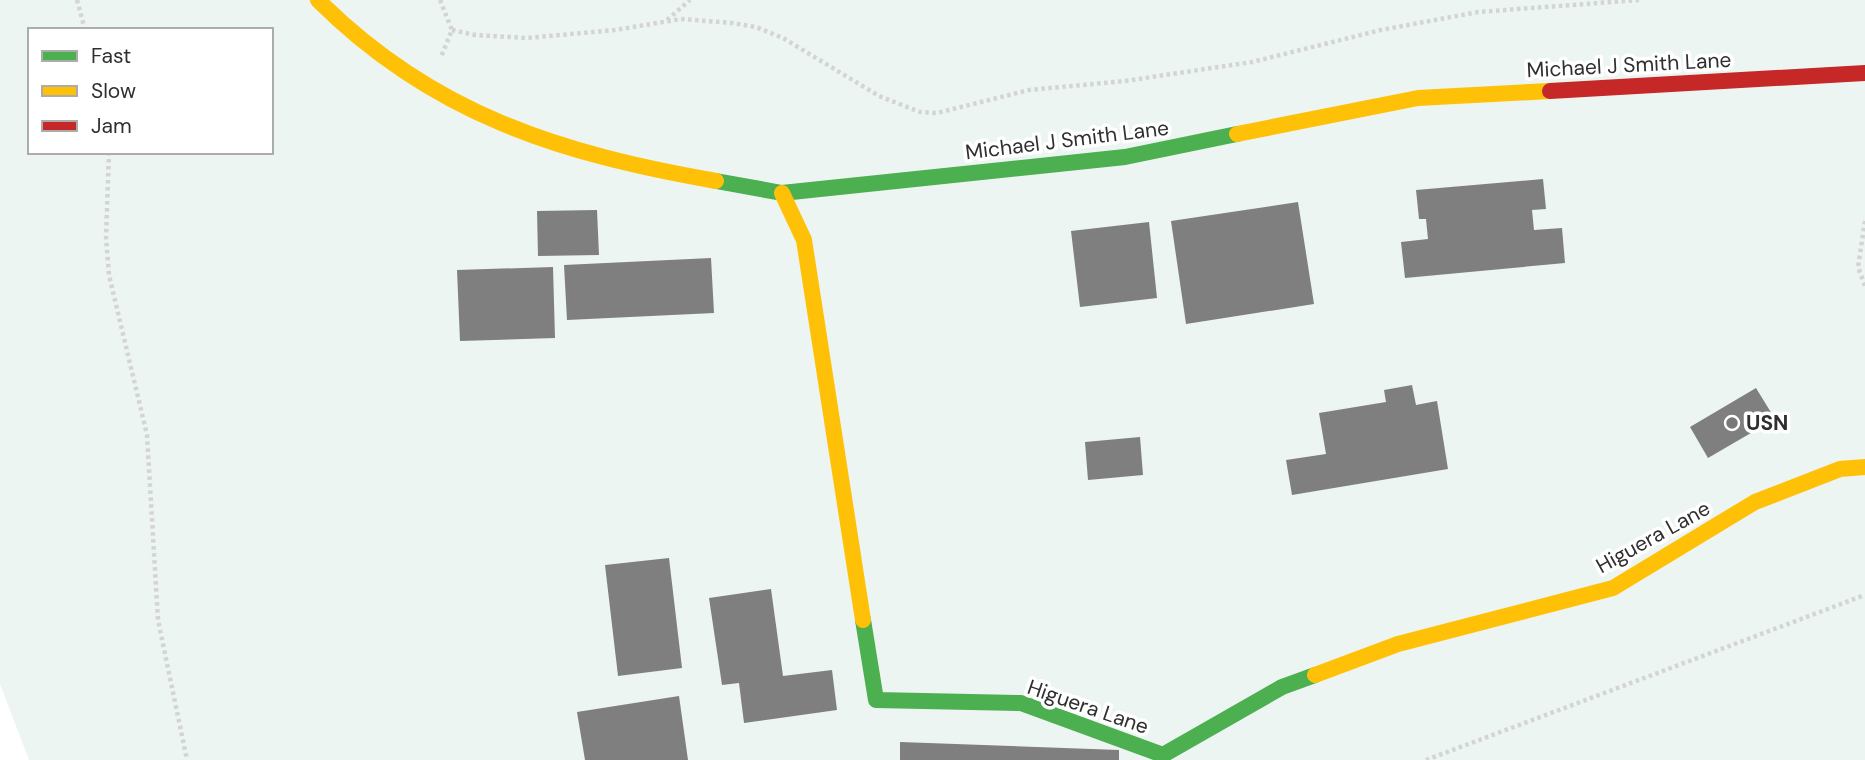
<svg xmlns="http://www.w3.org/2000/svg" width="1865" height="760" font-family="'DM Sans',sans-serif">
	<rect width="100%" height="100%" fill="#fff"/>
	<path fill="#ecf5f2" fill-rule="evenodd" d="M0 0H1865V760H29L0 684ZM30 30H271V152H30Z"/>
	<path fill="#7f7f7f" d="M1543 179 1546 209 1532 210 1534 230 1562 228 1565 263 1405 278 1401 242 1428 239 1426 219H1419L1416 190Z
		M1298 202 1314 304 1186 324 1171 221Z
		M597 210 599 255 538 256 537 211Z
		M1149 222 1157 298 1080 307 1071 231Z
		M711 258 714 313 567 320 564 265Z
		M553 267 555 338 460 341 457 270Z
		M1412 385 1416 405 1437 401 1448 469 1292 495 1286 460 1326 454 1319 413 1386 402 1384 390Z
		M1756 388 1775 419 1708 458 1690 427Z
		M1140 437 1143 475 1088 480 1085 442Z
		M669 558 682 668 618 676 605 565Z
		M771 589 783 676 832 670 837 710 744 723 739 683 722 685 709 598Z
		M679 696 688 760H585L577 712Z
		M900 742 1119 750V760H900Z"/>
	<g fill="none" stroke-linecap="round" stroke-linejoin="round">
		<path stroke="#d4d4d4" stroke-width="4.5" stroke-dasharray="3.5 3.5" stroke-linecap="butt" d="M77 0 85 30
			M440 0 452 30 441 57
			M667 20 690 0
			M452 30 475 35 527 38 615 30 681 19 732 23 756 27 783 38 879 96 920 112 937 113 1029 90 1125 81 1252 62 1381 30 1478 12 1639 0
			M109 152 106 237 109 275 147 435 158 620 187 760
			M1865 221 1858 267 1865 286
			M1426 760 1865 595"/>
		<path stroke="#4caf50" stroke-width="16" d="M716 181 782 193 1125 157 1237 134
			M863 620 876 700 1021 703 1163 755 1282 687 1315 675"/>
		<path stroke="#ffc107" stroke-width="16" d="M318 0C432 114 561 154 716 181
			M1237 134 1418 98 1550 91
			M782 193 804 240 863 620
			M1315 675 1398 644 1613 588 1755 502 1840 469 1865 467"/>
		<path stroke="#c62828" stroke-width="16" d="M1550 91 1865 73"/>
	</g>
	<circle fill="#787878" stroke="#fff" stroke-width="2.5" cx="1732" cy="423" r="7"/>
	<g text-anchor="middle" stroke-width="7" stroke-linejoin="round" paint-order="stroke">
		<g font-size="21" fill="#2f2f2f" stroke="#fff">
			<text transform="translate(1629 65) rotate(-3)" y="7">Michael J Smith Lane</text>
			<text transform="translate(1067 140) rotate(-7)" y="7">Michael J Smith Lane</text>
			<text transform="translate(1653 537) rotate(-29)" y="7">Higuera Lane</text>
			<text transform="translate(1088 707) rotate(19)" y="7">Higuera Lane</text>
		</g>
		<g font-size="21" font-weight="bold" fill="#2f2f2f" stroke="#fff" text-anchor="start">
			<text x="1746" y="430">USN</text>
		</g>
	</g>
	<rect x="28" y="28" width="245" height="126" fill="#ffffff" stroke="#acacac" stroke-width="2"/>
	<rect x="42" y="51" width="35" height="10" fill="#4caf50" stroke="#acacac" stroke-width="2"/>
	<text x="91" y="63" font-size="21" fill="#2f2f2f">Fast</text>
	<rect x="42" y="86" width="35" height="10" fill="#ffc107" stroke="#acacac" stroke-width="2"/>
	<text x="91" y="98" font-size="21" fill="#2f2f2f">Slow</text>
	<rect x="42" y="121" width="35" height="10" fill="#c62828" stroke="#acacac" stroke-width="2"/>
	<text x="91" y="133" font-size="21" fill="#2f2f2f">Jam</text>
</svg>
